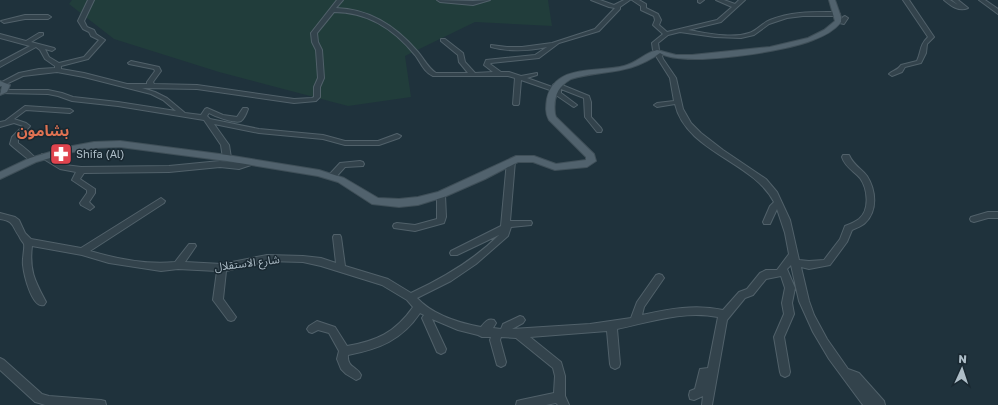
<svg xmlns="http://www.w3.org/2000/svg" width="998" height="405" font-family="'Golos Text','Noto Sans Arabic',sans-serif">
	<rect width="100%" height="100%" fill="#1f323c"/>
	<path fill="#213d3b" d="M72 0H548L552 26 475 22 405 56 411 97 348 106 219 72 114 39 69 4Z"/>
	<g fill="none" stroke-linecap="round" stroke-linejoin="round">
		<g stroke="#51616a" stroke-width="2">
			<path id="minor" d="M88 0H94L84 21 87 27 94 30 96 34 105 40 88 59 61 66V69L84 73 127 84H147V82L155 71 154 69 129 64 128 63 131 61 159 67 161 71 153 82 154 84 197 85 294 99 312 98 314 97V87L318 78 316 50 312 42 311 33 337 0H343L336 8C370 9 397 27 418 52 424 59 428 68 436 73H468L459 62 458 55 441 41V39H445L463 53 465 62 475 73 493 72 484 65 486 60 535 55 547 47C528 51 510 52 491 47V45L507 47H522L552 43 595 29 615 8 609 7 591 0H600L614 5 624 0H630L620 7V9L599 31 559 43 539 58 491 63 490 64 501 72H509L521 76 537 73V75L527 78 555 88 556 87 553 85 554 84 562 85 589 96 591 102V117L601 128 602 130 601 132H597L585 117 584 98 561 89V93L577 105 574 107 572 106 556 95 554 90H550L521 80 519 104 518 105H514L513 104 515 78 508 76H433C424 72 421 63 415 55 394 29 367 12 334 12L317 33 318 42 322 50 324 78 320 87V97L316 101 294 103 197 89 142 88 155 92 167 98 185 113 201 115 205 109 207 108 223 115 237 117 243 108H247L248 109C247 112 244 119 241 121 235 124 214 116 209 113L207 116 210 119 259 129 323 135 345 141H378L397 134 401 136 399 138 379 145H345L323 139 259 133 214 124 229 145 231 158 227 160 223 158 221 145 204 120 118 106 72 101 58 96 48 94 0 93V91L2 90H48L62 93 73 97 118 102 176 111 163 100 151 94 84 77 57 72 23 76 6 84H2V82L19 73 39 69 55 68V66L45 59 40 50 36 47 0 67V62L30 46 0 38V34L26 41 39 33H43V35L31 42 54 48 55 49 52 51 45 49 49 57 59 63 84 57 99 40 91 36 89 32 83 29 78 21Z
				M437 0 473 1 490 0 473 5 440 2Z
				M632 0H639L646 4V8L658 14 661 20 659 25 667 32 717 20 732 7 716 0H724L735 4 739 0H745L721 22 688 30C707 33 731 39 749 33 757 31 762 23 770 20 792 11 814 12 837 12L840 14 837 16H803L787 18 769 24 754 35 741 38 715 37 680 32 668 35 658 43 659 50 656 52 653 50 652 43 663 34 653 25 655 20 654 16 641 10V6Z
				M698 0H704L700 3 698 2Z
				M903 0H909L934 37 927 44 926 53 921 63 905 67 902 72 892 76 889 74C893 70 897 71 901 65L917 61C922 50 919 46 928 37Z
				M944 0H950L958 5 952 0H958L968 8C959 12 951 6 944 0Z
				M979 0H985L998 9V14Z
				M25 15H48L51 17 48 19H25L4 23 1 21Z
				M845 16 848 18 844 24 835 22 838 20 840 21 843 17Z
				M661 51 664 53 662 56 663 59 676 78 683 109 691 123 701 133 723 150 766 179 777 192 790 220 799 260 809 261 824 260 840 239 845 226C850 224 855 222 859 219 870 210 868 189 860 178 854 171 845 167 842 157L843 155H849C854 166 861 168 867 176 876 190 878 211 865 223 862 226 856 228 852 230L847 242 830 265 809 269 801 267 809 301 814 315 827 339 848 369 859 373 884 401 885 405H863L829 359 813 332 799 301 791 265 787 269 795 288 792 303 794 314 784 337 790 372 789 375 785 377 781 375 780 372 774 337 784 314 782 303 785 288 781 276 766 279 753 295 745 298 727 320 712 405H702L703 396 694 400 690 399 689 395 690 391 695 389 700 369 708 368 718 317C684 310 650 322 617 329L620 364 619 367 615 369 611 367 610 364 607 331 530 337 561 362 565 376V396L569 405H558L556 403 546 405H516L517 401 521 400 554 393 555 376 553 368 516 338 501 337 500 340 506 362 505 365 501 367 497 365 490 340 491 337H482L478 335 458 330 432 319 446 349 445 352 441 354 437 352 422 318 424 315 420 313C402 340 379 349 348 355 347 368 357 366 361 375L360 378 356 380 346 374 341 369 337 359 339 351 329 333 318 330 312 333 309 332 307 329 309 326 317 321 335 327 347 346C376 341 395 333 413 307L407 300 382 285 321 266 303 262 267 261 226 271 223 299 236 317 234 320 231 321 228 320 213 300 217 271 178 269 161 271 109 263 82 255 32 246C29 271 35 281 46 302L44 305C32 309 24 275 23 265 22 259 25 249 24 244 23 242 20 239 19 236 12 226 14 221 0 219V213L15 217 19 220 25 233 31 239 81 248 161 198 165 201 164 203 90 251C117 259 148 265 175 262L189 244H195L196 246 185 262 222 264 267 255 303 256 321 258 336 263 333 237 334 235H340L341 237 345 266 388 279 411 293C443 278 474 260 499 235L457 255H451L450 253 451 251 501 226 507 161 511 159 515 161 510 221H531L532 223 531 225 511 227 508 236 476 264 451 281 417 298C433 315 459 323 481 327 485 322 488 318 494 320L496 323 493 328 501 329 503 324 520 316 523 317 525 320 523 323 512 329 590 324 631 318 637 302 656 275 659 274 662 275 664 278 644 307 642 315C669 309 695 304 723 310L739 292 747 289 760 273 766 270H777L789 254 785 233 777 209 770 224H764L763 222 770 206 774 202C753 161 686 152 675 104L657 107 654 105 657 103 674 101 670 78 656 56 659 52Z
				M25 106 70 109 73 111 70 113 26 110 14 119 26 123 30 126 18 140V143C25 148 31 153 37 160L33 162C30 161 13 147 10 144L12 137 23 126 14 123 0 127V122L5 121Z
				M42 154H48L65 165 81 167 169 166 220 161 239 163 248 161 252 163 251 165 239 169 220 167 169 172 84 173 80 179 95 189V193L89 202 94 207 90 210 81 205 80 203 87 193V190L72 180 76 172 60 169 42 158 41 156Z
				M360 161 363 162 364 164 363 166 345 167 335 178H329L328 176 340 163Z
				M441 192 445 195 446 217 444 223 415 231 394 228 393 226 394 224 397 223 415 225 437 219V195Z
				M988 212H998V218H988L974 222 971 221 970 219 971 217Z
				M0 358 4 360 42 394 49 396 101 400 105 401 106 405H45L39 403 35 402 0 370Z"/>
		</g>
		<g stroke="#3f4f58" stroke-width="2">
			<path id="major" d="M829 0H835L841 17V22C834 31 824 36 813 40 788 51 682 68 660 53 628 76 604 69 571 79 557 87 553 98 555 114L556 117 594 154 596 161 587 167 555 170 533 162H518L485 179 444 197 418 205 399 207 372 204 338 182 318 176 227 161 120 147 94 148 68 153 36 162 0 179V172L30 158 67 147 94 142 120 141 227 155 319 170 344 178 378 198 399 199 418 197 438 192 516 156H534L556 164 586 160V157L549 120C545 113 546 106 547 99 555 63 597 73 624 66 636 63 645 53 657 50L676 55H692L770 47 808 38 824 30 835 21Z
				M0 81 10 85 7 92 0 95 2 86H0Z"/>
		</g>
		<use href="#minor" fill="#33434c" fill-rule="evenodd"/>
		<use href="#major" fill="#51626d" fill-rule="evenodd"/>
	</g>
	<defs>
		<g id="pharmacy-square" transform="scale(1.15)"><rect x="-9" y="-9" width="18" height="18" rx="4" fill="#e0444e" stroke="#192831"/><path d="M-2-6h4v4h4v4h-4v4h-4v-4h-4v-4h4Z" fill="#fff"/></g>
	</defs>
	<g fill-rule="evenodd">
		<use href="#pharmacy-square" x="61" y="154"/>
	</g>
	<g text-anchor="middle" stroke-width="3" stroke-linejoin="round" paint-order="stroke">
		<g font-size="11" fill="#aebec8" stroke="#192831" text-anchor="start">
			<text x="76" y="158">Shifa (Al)</text>
		</g>
		<g font-size="11" fill="#aebec8" stroke="#192831">
			<text transform="translate(247 263) rotate(-7)" y="4">شارع الاستقلال</text>
		</g>
		<g font-size="15" font-weight="bold" fill="#df7252" stroke="#192831">
			<text x="43" y="136">بشامون</text>
		</g>
	</g>
	<g transform="translate(962 369) rotate(3)" stroke="#192831" stroke-width="3" paint-order="stroke">
	<path d="M0-3L7 15L0 10L-7 15Z" fill="#aebec8"/>
	<text y="-6" font-size="11" font-weight="bold" text-anchor="middle" fill="#aebec8">N</text>
	</g>
</svg>
